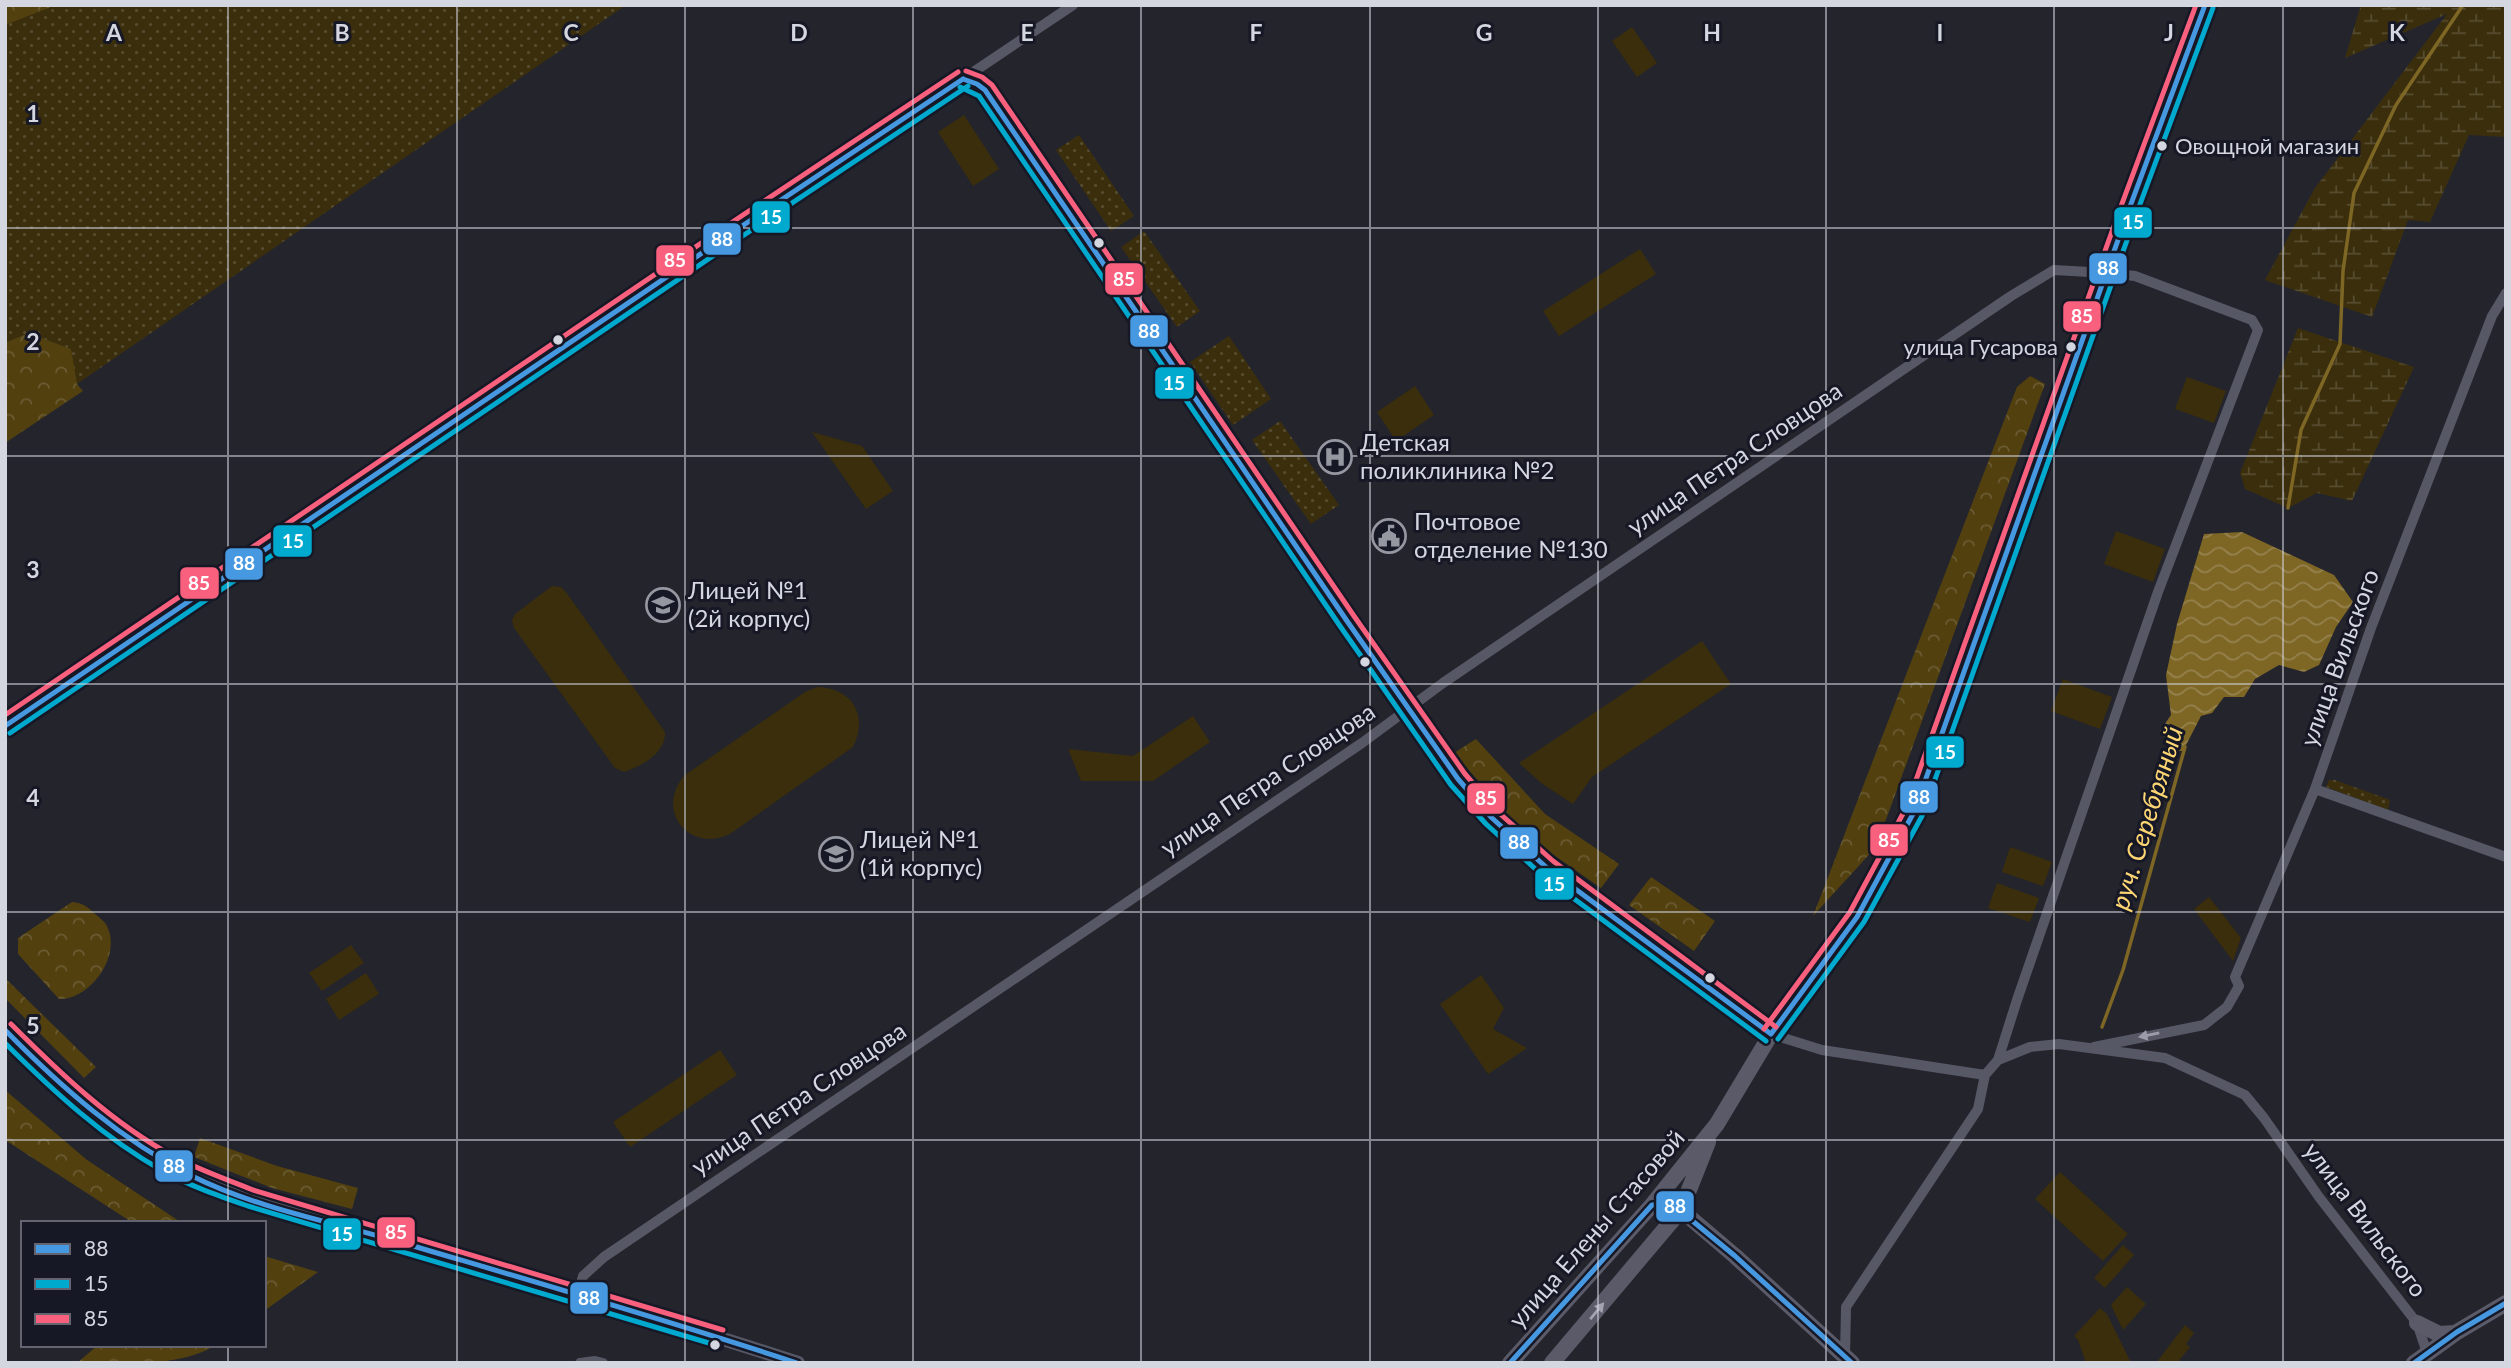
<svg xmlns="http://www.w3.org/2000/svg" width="2511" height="1368" font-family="Lato,sans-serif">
	<defs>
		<pattern id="grass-dots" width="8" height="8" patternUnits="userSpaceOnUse" patternTransform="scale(1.75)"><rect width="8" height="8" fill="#3b2e0c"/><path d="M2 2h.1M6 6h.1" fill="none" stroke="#564c2f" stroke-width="1.8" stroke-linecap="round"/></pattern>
		<pattern id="forest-crowns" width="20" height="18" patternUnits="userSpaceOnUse" patternTransform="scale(1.75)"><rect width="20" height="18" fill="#52400f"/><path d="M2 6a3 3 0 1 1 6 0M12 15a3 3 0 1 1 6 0" fill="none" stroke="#6a5b32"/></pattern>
		<pattern id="wetland-marsh" width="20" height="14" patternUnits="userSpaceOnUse" patternTransform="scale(1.75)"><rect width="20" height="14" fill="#3b2e0c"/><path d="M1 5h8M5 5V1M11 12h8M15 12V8" fill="none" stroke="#564c2f"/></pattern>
		<pattern id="water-waves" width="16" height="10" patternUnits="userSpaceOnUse" patternTransform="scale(1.75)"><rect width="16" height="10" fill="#7e6624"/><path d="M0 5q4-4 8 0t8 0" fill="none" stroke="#95824e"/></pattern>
	</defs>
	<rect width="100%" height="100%" fill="#24242c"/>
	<path fill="url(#grass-dots)" d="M5 5H626L77 384 28 334 5 343Z
		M1079 135 1134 216 1111 231 1056 150Z
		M1144 231 1200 311 1177 327 1121 247Z
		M1229 336 1271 399 1233 425 1190 362Z
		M1280 421 1339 505 1311 524 1252 440Z
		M2329 780H2335L2390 800 2388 810 2326 787Z"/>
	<path fill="url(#forest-crowns)" d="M5 5H56L5 25Z
		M28 333 71 349 77 384 83 391 5 443V343Z
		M2030 376 2045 384 1876 847 1813 916 2017 387Z
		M1476 739 1545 814 1619 864 1601 888 1535 842 1500 806 1454 753Z
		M1651 877 1715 921 1694 951 1629 905Z
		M72 902C83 903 87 906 95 914 99 917 105 922 107 926 122 956 90 1000 59 999L18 954V938Z
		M6 979 96 1067 84 1078 5 998Z
		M5 1090 87 1160 182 1223H133L5 1140Z
		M200 1138 277 1166 358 1188 352 1209 272 1188 194 1157Z
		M264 1256 318 1272 264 1311Z
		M98 1345H216C178 1368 121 1363 77 1363Z"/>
	<path fill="url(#wetland-marsh)" d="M2361 5H2506V137L2469 135 2430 222 2408 220 2372 317 2265 280 2315 188 2447 14 2345 58Z
		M2298 328 2414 367 2352 501 2317 493 2288 508 2245 489 2240 473Z"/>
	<path fill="#3b2e0c" d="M1632 27 1657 63 1637 77 1612 41Z
		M964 115 999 169 973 186 938 132Z
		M1640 249 1656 274 1559 336 1543 311Z
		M2187 377 2226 391 2214 423 2175 409Z
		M1415 386 1434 415 1396 441 1377 412Z
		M812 432 862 446 893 491 866 509Z
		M2116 531 2165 549 2153 582 2104 564Z
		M552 586 561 587 566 592 665 732C666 753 642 766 624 772L615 768 514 628 512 620 515 614Z
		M1702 641 1731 684 1592 777 1573 804 1541 783 1519 763Z
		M2063 679 2112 697 2100 729 2051 711Z
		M817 687C852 688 869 715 853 747L730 834C689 854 654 810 685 775L805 692Z
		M1193 716 1210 742 1153 781H1081L1068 749 1133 756Z
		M2010 847 2052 862 2043 886 2002 872Z
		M1997 883 2039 898 2030 922 1988 908Z
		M2209 897 2241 938 2233 961 2194 909Z
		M351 945 364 963 322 991 309 973Z
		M366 973 379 994 339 1020 326 999Z
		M1481 975 1504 1008 1493 1029 1527 1048 1488 1074 1440 1004Z
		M720 1050 737 1075 630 1147 613 1122Z
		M2060 1172 2128 1234 2103 1261 2035 1199Z
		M2123 1245 2134 1255 2105 1288 2094 1278Z
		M2127 1287 2146 1304 2123 1330 2111 1305Z
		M2100 1308 2107 1314 2131 1363H2086L2078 1340 2074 1336Z
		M2185 1325 2194 1333 2186 1344 2190 1347 2177 1363H2156Z"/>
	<path fill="url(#water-waves)" d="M2242 532 2334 575 2353 602 2336 627 2319 665 2304 672 2279 665 2255 679 2244 697H2224L2212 713 2201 716 2183 751H2173L2160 731 2171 715 2166 675 2177 624 2204 534Z"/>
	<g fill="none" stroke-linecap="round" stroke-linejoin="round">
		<path stroke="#7e6624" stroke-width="3.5" d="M2288 508 2301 430 2340 344 2343 271 2354 193 2396 105 2463 5
			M2102 1027 2123 970 2185 747"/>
		<path stroke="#575866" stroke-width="10" d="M963 79 1073 5
			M2315 789 2506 857
			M1771 1034 1822 1050 1985 1075 1998 1060 2030 1047 2059 1044 2165 1058 2245 1095 2264 1118 2319 1197 2417 1323 2427 1353
			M2094 1047 2204 1025 2227 1007 2239 986 2235 977 2315 789 2371 628 2492 316 2506 293
			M578 1294 583 1276 604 1257 1362 743 1443 683 2011 296 2054 270 2107 273 2135 276 2252 320 2258 330 2158 592 2017 1000 1998 1060
			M1845 1356 1846 1307 1978 1109 1985 1075
			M580 1363 595 1361 603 1363"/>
		<path stroke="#575866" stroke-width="14" d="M5 726 727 236 963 79 977 84 985 90 1347 621 1458 779 1492 818 1547 868 1771 1034
			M5 1030C60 1087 121 1140 192 1176 253 1207 328 1220 393 1240 529 1280 664 1319 798 1363"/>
		<path stroke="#5a5a69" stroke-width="16" d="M1652 1205 1672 1204 1681 1210 1735 1256 1852 1363
			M2417 1323 2439 1334 2455 1333
			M1510 1363 1652 1205 1717 1124 1771 1034 1857 917 1914 812 2128 212 2205 5
			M1552 1363 1681 1210 1708 1142
			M2414 1363 2457 1332 2506 1303"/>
		<g stroke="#171826" stroke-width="10">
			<path id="bus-1" d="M963 79 977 84 985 90 1347 621 1458 779 1492 818 1547 868 1771 1034
				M5 726 727 236 963 79
				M5 1030C61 1087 121 1140 192 1176 258 1209 333 1222 403 1243 535 1282 667 1320 797 1363
				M1771 1034 1857 917 1914 812 2128 212 2205 5
				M1510 1363 1652 1205 1672 1204 1735 1256 1852 1363
				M2414 1363 2457 1332 2506 1303"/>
		</g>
		<g stroke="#171826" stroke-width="10">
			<path id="bus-2" d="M960 87 979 96 1340 626 1451 785 1486 824 1542 875 1766 1041
				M10 733 732 243 968 86
				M1778 1039 1864 922 1922 816 2136 215 2213 8
				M5 1043C53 1091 104 1138 163 1171 190 1186 219 1196 248 1206L719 1346"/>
		</g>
		<g stroke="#171826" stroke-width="10">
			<path id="bus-3" d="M966 71 982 77 992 85 1354 616 1465 774 1498 812 1553 861 1776 1027
				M5 715 722 229 958 72
				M11 1024C60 1073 112 1123 173 1156 199 1170 226 1179 253 1190L723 1330
				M1764 1029 1850 912 1906 808 2120 209 2196 5"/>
		</g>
		<use href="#bus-1" stroke="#4699e1" stroke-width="5"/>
		<use href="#bus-2" stroke="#00a9ce" stroke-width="5"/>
		<use href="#bus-3" stroke="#f8607d" stroke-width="5"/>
	</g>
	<defs><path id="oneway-solid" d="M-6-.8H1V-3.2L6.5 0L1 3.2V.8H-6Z" transform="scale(1.75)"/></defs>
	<use fill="#9c9da9" href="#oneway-solid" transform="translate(2149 1035) rotate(168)"/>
	<use fill="#a3a4b0" href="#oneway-solid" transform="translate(1597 1311) rotate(-50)"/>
	<path fill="none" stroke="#d4d6e0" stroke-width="2" stroke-opacity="0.55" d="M228 5V1223M457 5V1363M685 5V1363M913 5V1363M1141 5V1363M1370 5V1363M1598 5V1363M1826 5V1363M2054 5V1363M2283 5V1363M5 228H2506M5 456H2506M5 684H2506M5 912H2506M5 1140H2506M228 1345V1363"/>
	<defs>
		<g id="hospital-ring" transform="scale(1.75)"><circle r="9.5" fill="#171826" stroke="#9698a1" stroke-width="1.5"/><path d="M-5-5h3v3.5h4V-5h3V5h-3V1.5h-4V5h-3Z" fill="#9698a1"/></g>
		<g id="civic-ring" transform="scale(1.75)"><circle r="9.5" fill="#171826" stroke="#9698a1" stroke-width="1.5"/><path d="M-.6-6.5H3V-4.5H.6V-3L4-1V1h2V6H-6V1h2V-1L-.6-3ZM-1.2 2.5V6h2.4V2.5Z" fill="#9698a1"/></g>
		<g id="school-ring" transform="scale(1.75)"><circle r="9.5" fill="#171826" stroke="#9698a1" stroke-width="1.5"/><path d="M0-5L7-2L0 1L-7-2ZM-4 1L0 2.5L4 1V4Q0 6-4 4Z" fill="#9698a1"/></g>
	</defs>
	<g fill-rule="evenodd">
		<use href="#hospital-ring" x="1335" y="457"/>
		<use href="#civic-ring" x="1389" y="536"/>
		<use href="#school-ring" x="663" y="605"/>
		<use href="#school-ring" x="836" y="854"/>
	</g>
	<g fill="#d4d6e0" stroke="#171826" stroke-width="2.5">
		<circle cx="2162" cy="146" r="6"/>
		<circle cx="1099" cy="243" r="6"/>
		<circle cx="558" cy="340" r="6"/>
		<circle cx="2071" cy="347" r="6"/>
		<circle cx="1365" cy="662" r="6"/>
		<circle cx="1710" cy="978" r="6"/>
		<circle cx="715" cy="1345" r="6"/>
	</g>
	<g text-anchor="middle" stroke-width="6" stroke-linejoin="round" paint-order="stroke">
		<g font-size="22" fill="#d4d6e0" stroke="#171826" text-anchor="start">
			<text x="2175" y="154">Овощной магазин</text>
			<text x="2058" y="355" text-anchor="end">улица Гусарова</text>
		</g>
		<g font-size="24" fill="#d4d6e0" stroke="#171826" text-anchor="start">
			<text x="1360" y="451">Детская<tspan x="1360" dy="28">поликлиника №2</tspan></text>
			<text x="1414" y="530">Почтовое<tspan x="1414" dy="28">отделение №130</tspan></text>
			<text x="688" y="599">Лицей №1<tspan x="688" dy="28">(2й корпус)</tspan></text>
			<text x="860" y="848">Лицей №1<tspan x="860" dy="28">(1й корпус)</tspan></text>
		</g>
		<g font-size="24" fill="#d4d6e0" stroke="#171826">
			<text transform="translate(1735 459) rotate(-34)" y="8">улица Петра Словцова</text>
			<text transform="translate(2340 658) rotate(-70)" y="8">улица Вильского</text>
			<text transform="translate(1268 780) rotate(-34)" y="8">улица Петра Словцова</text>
			<text transform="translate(799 1099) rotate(-34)" y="8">улица Петра Словцова</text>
			<text transform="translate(2365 1220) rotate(53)" y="8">улица Вильского</text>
			<text transform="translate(1597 1229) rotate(-49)" y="8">улица Елены Стасовой</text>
		</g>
		<g font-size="26" font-style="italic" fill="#fdd673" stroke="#171826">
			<text transform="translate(2147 818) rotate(-73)" y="9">руч. Серебряный</text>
		</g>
	</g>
	<g font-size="23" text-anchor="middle" font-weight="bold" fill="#d4d6e0" stroke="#171826" stroke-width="6" stroke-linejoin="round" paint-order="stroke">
		<text x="114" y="41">A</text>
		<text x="342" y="41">B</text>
		<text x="571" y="41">C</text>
		<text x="799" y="41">D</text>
		<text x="1027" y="41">E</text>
		<text x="1256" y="41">F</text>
		<text x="1484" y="41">G</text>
		<text x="1712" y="41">H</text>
		<text x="1940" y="41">I</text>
		<text x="2169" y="41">J</text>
		<text x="2397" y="41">K</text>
		<text x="33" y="122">1</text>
		<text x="33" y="350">2</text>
		<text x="33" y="578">3</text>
		<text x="33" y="806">4</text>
		<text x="33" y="1034">5</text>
	</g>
	<g stroke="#171826" stroke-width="2.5">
		<rect x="751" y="200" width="40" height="34" rx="7" fill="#00a9ce"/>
		<rect x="2113" y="206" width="40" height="33" rx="7" fill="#00a9ce"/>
		<rect x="702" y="222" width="40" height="34" rx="7" fill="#4699e1"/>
		<rect x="655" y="244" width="40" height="33" rx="7" fill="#f8607d"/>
		<rect x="2088" y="252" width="40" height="33" rx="7" fill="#4699e1"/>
		<rect x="1104" y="262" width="40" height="34" rx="7" fill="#f8607d"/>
		<rect x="2062" y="300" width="40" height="33" rx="7" fill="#f8607d"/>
		<rect x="1129" y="314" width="40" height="34" rx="7" fill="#4699e1"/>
		<rect x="1154" y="366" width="41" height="34" rx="7" fill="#00a9ce"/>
		<rect x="272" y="524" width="41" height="34" rx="7" fill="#00a9ce"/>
		<rect x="224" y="547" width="40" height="34" rx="7" fill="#4699e1"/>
		<rect x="179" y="566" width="41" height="34" rx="7" fill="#f8607d"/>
		<rect x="1925" y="735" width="40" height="34" rx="7" fill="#00a9ce"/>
		<rect x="1899" y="780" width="40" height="34" rx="7" fill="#4699e1"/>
		<rect x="1466" y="782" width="40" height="33" rx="7" fill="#f8607d"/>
		<rect x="1869" y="823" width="40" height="34" rx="7" fill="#f8607d"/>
		<rect x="1499" y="826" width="40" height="34" rx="7" fill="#4699e1"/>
		<rect x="1534" y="867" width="41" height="34" rx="7" fill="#00a9ce"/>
		<rect x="154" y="1149" width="40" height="34" rx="7" fill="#4699e1"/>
		<rect x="1655" y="1190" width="40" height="33" rx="7" fill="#4699e1"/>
		<rect x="376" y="1216" width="40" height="33" rx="7" fill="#f8607d"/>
		<rect x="322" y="1217" width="40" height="34" rx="7" fill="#00a9ce"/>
		<rect x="569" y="1281" width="40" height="34" rx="7" fill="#4699e1"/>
	</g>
	<g font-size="19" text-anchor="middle" font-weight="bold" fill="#fff">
		<text x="771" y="224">15</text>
		<text x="2133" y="229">15</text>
		<text x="722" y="246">88</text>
		<text x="675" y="267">85</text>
		<text x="2108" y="275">88</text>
		<text x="1124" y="286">85</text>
		<text x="2082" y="323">85</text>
		<text x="1149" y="338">88</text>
		<text x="1174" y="390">15</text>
		<text x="293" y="548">15</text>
		<text x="244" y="570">88</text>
		<text x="199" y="590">85</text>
		<text x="1945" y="759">15</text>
		<text x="1919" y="804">88</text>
		<text x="1486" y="805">85</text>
		<text x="1889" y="847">85</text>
		<text x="1519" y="849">88</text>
		<text x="1554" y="891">15</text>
		<text x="174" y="1173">88</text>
		<text x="1675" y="1213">88</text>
		<text x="396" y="1239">85</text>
		<text x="342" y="1241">15</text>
		<text x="589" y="1305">88</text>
	</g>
	<rect width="2511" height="1368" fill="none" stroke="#d4d6e0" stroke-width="14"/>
	<rect x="21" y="1221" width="245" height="126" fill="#171826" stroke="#636470" stroke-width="2"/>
	<rect x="35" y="1244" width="35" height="10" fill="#4699e1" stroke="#636470" stroke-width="2"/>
	<text x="84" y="1256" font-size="21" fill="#d4d6e0">88</text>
	<rect x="35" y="1279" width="35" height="10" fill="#00a9ce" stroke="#636470" stroke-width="2"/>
	<text x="84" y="1291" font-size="21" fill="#d4d6e0">15</text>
	<rect x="35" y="1314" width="35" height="10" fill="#f8607d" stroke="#636470" stroke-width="2"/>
	<text x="84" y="1326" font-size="21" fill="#d4d6e0">85</text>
</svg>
